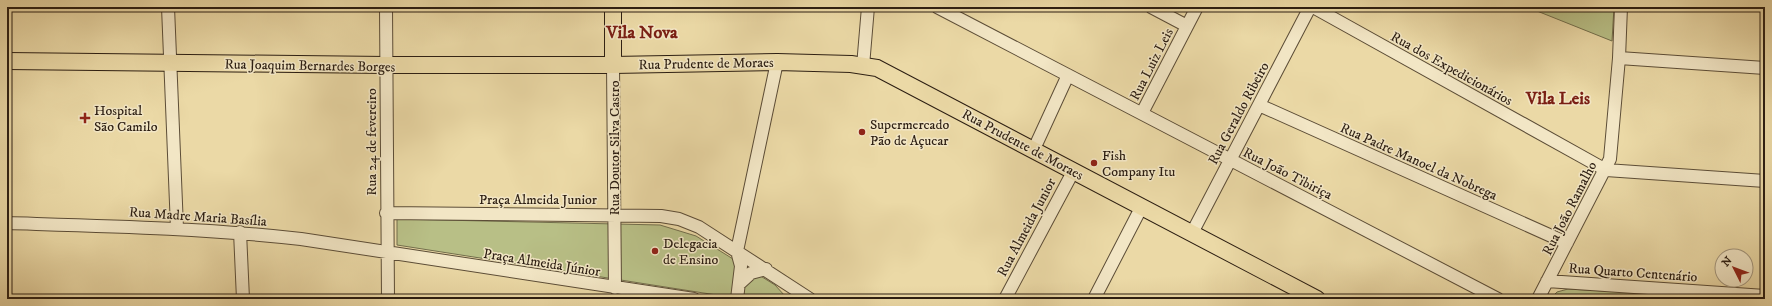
<svg xmlns="http://www.w3.org/2000/svg" width="1772" height="306" font-family="'IM FELL DW Pica',serif">
	<rect width="100%" height="100%" fill="#ebd9a6"/>
	<filter id="stains"><feTurbulence type="fractalNoise" baseFrequency=".005" numOctaves="4"/><feColorMatrix values="0 0 0 0 .2 0 0 0 0 .09 0 0 0 0 .02 0 0 0 .5 -.17"/></filter>
	<radialGradient id="worn" r=".72"><stop offset=".6" stop-color="#630" stop-opacity="0"/><stop offset="1" stop-color="#630" stop-opacity=".3"/></radialGradient>
	<path fill="#b8bf86" stroke="#726e4c" d="M1527 7H1614L1612 41Z
		M397 219 660 225 696 236 775 285 785 296V299H742L397 245Z
		M1568 289 1643 293 1646 299H1550L1557 292Z"/>
	<g fill="none" stroke-linecap="round" stroke-linejoin="round">
		<path stroke="#6d7c6e" stroke-width="3" d="M1751 7 1765 11"/>
		<g stroke="#5c4d37" stroke-width="14">
			<path id="minor" d="M168 7 177 228
				M386 7 388 299
				M937 7 1498 299
				M1151 7 1187 26
				M1313 7 1606 170 1765 181
				M1619 58 1765 68
				M613 65 615 288
				M863 66 868 7
				M1259 105 1567 243
				M1142 113 1197 7
				M1034 149 1068 75
				M386 213 661 216 679 219 699 227 810 299
				M7 223C105 226 203 228 301 239L694 299
				M240 232 243 299
				M1192 233 1310 7
				M737 251 777 62
				M737 251 741 266 737 299
				M1547 281 1765 296
				M739 284 751 273 766 269
				M1005 299 1074 170
				M1094 299 1142 206
				M1538 299 1610 159 1619 58 1621 7"/>
		</g>
		<g stroke="#2c1e12" stroke-width="18">
			<path id="major" d="M613 7V65
				M7 61 386 65H613L777 62 851 64 877 68 1317 299"/>
		</g>
		<use href="#minor" stroke="#f2e6c5" stroke-width="12"/>
		<use href="#major" stroke="#ebd9a6" stroke-width="16"/>
	</g>
	<g fill="#8f2418" stroke="#f2e6c5" stroke-width="1.5">
		<path d="M83 112h4v4h4v4h-4v4h-4v-4h-4v-4h4z"/>
		<circle cx="862" cy="132" r="4"/>
		<circle cx="1094" cy="163" r="4"/>
		<circle cx="655" cy="251" r="4"/>
	</g>
	<g text-anchor="middle" stroke-width="3" stroke-linejoin="round" paint-order="stroke">
		<g font-size="14" fill="#2c1e12" stroke="#f2e6c5">
			<text transform="translate(706 63) rotate(-1)" y="5">Rua Prudente de Moraes</text>
			<text transform="translate(1151 64) rotate(-63)" y="5">Rua Luiz Leis</text>
			<text transform="translate(310 65) rotate(1)" y="5">Rua Joaquim Bernardes Borges</text>
			<text transform="translate(1452 68) rotate(29)" y="5">Rua dos Expedicionários</text>
			<text transform="translate(1238 113) rotate(-62)" y="5">Rua Geraldo Ribeiro</text>
			<text transform="translate(371 142) rotate(-90)" y="5">Rua 24 de fevereiro</text>
			<text transform="translate(1023 144) rotate(28)" y="5">Rua Prudente de Moraes</text>
			<text transform="translate(614 148) rotate(-90)" y="5">Rua Doutor Silva Castro</text>
			<text transform="translate(1419 161) rotate(24)" y="5">Rua Padre Manoel da Nobrega</text>
			<text transform="translate(1288 173) rotate(27)" y="5">Rua João Tibiriça</text>
			<text x="538" y="204">Praça Almeida Junior</text>
			<text transform="translate(1569 208) rotate(-63)" y="5">Rua João Ramalho</text>
			<text transform="translate(198 216) rotate(4)" y="5">Rua Madre Maria Basília</text>
			<text transform="translate(1026 227) rotate(-62)" y="5">Rua Almeida Junior</text>
			<text transform="translate(542 262) rotate(9)" y="5">Praça Almeida Júnior</text>
			<text transform="translate(1633 272) rotate(4)" y="5">Rua Quarto Centenário</text>
		</g>
		<g font-size="14" fill="#2c1e12" stroke="#f2e6c5" text-anchor="start">
			<text x="94" y="115">Hospital<tspan x="94" dy="16">São Camilo</tspan></text>
			<text x="870" y="129">Supermercado<tspan x="870" dy="16">Pão de Açucar</tspan></text>
			<text x="1102" y="160">Fish<tspan x="1102" dy="16">Company Itu</tspan></text>
			<text x="663" y="248">Delegacia<tspan x="663" dy="16">de Ensino</tspan></text>
		</g>
		<g font-size="18" font-weight="bold" fill="#7a1f14" stroke="#f2e6c5">
			<text x="642" y="38">Vila Nova</text>
			<text x="1558" y="104">Vila Leis</text>
		</g>
	</g>
	<rect width="1772" height="306" fill="none" stroke="#ebd9a6" stroke-width="24"/>
	<rect x="8" y="8" width="1756" height="290" fill="none" stroke="#2c1e12" stroke-width="2"/>
	<rect x="12" y="12" width="1748" height="282" fill="none" stroke="#2c1e12"/>
	<g transform="translate(1734 268) rotate(312)"><circle r="19" fill="#f2e6c5" stroke="#a3967d"/>
	<path d="M0-3L7 15L0 10L-7 15Z" fill="#8f2418"/>
	<text y="-6" font-size="11" font-weight="bold" text-anchor="middle" fill="#2c1e12">N</text>
	</g>
	<rect width="100%" height="100%" filter="url(#stains)"/>
	<rect width="100%" height="100%" fill="url(#worn)"/>
</svg>
